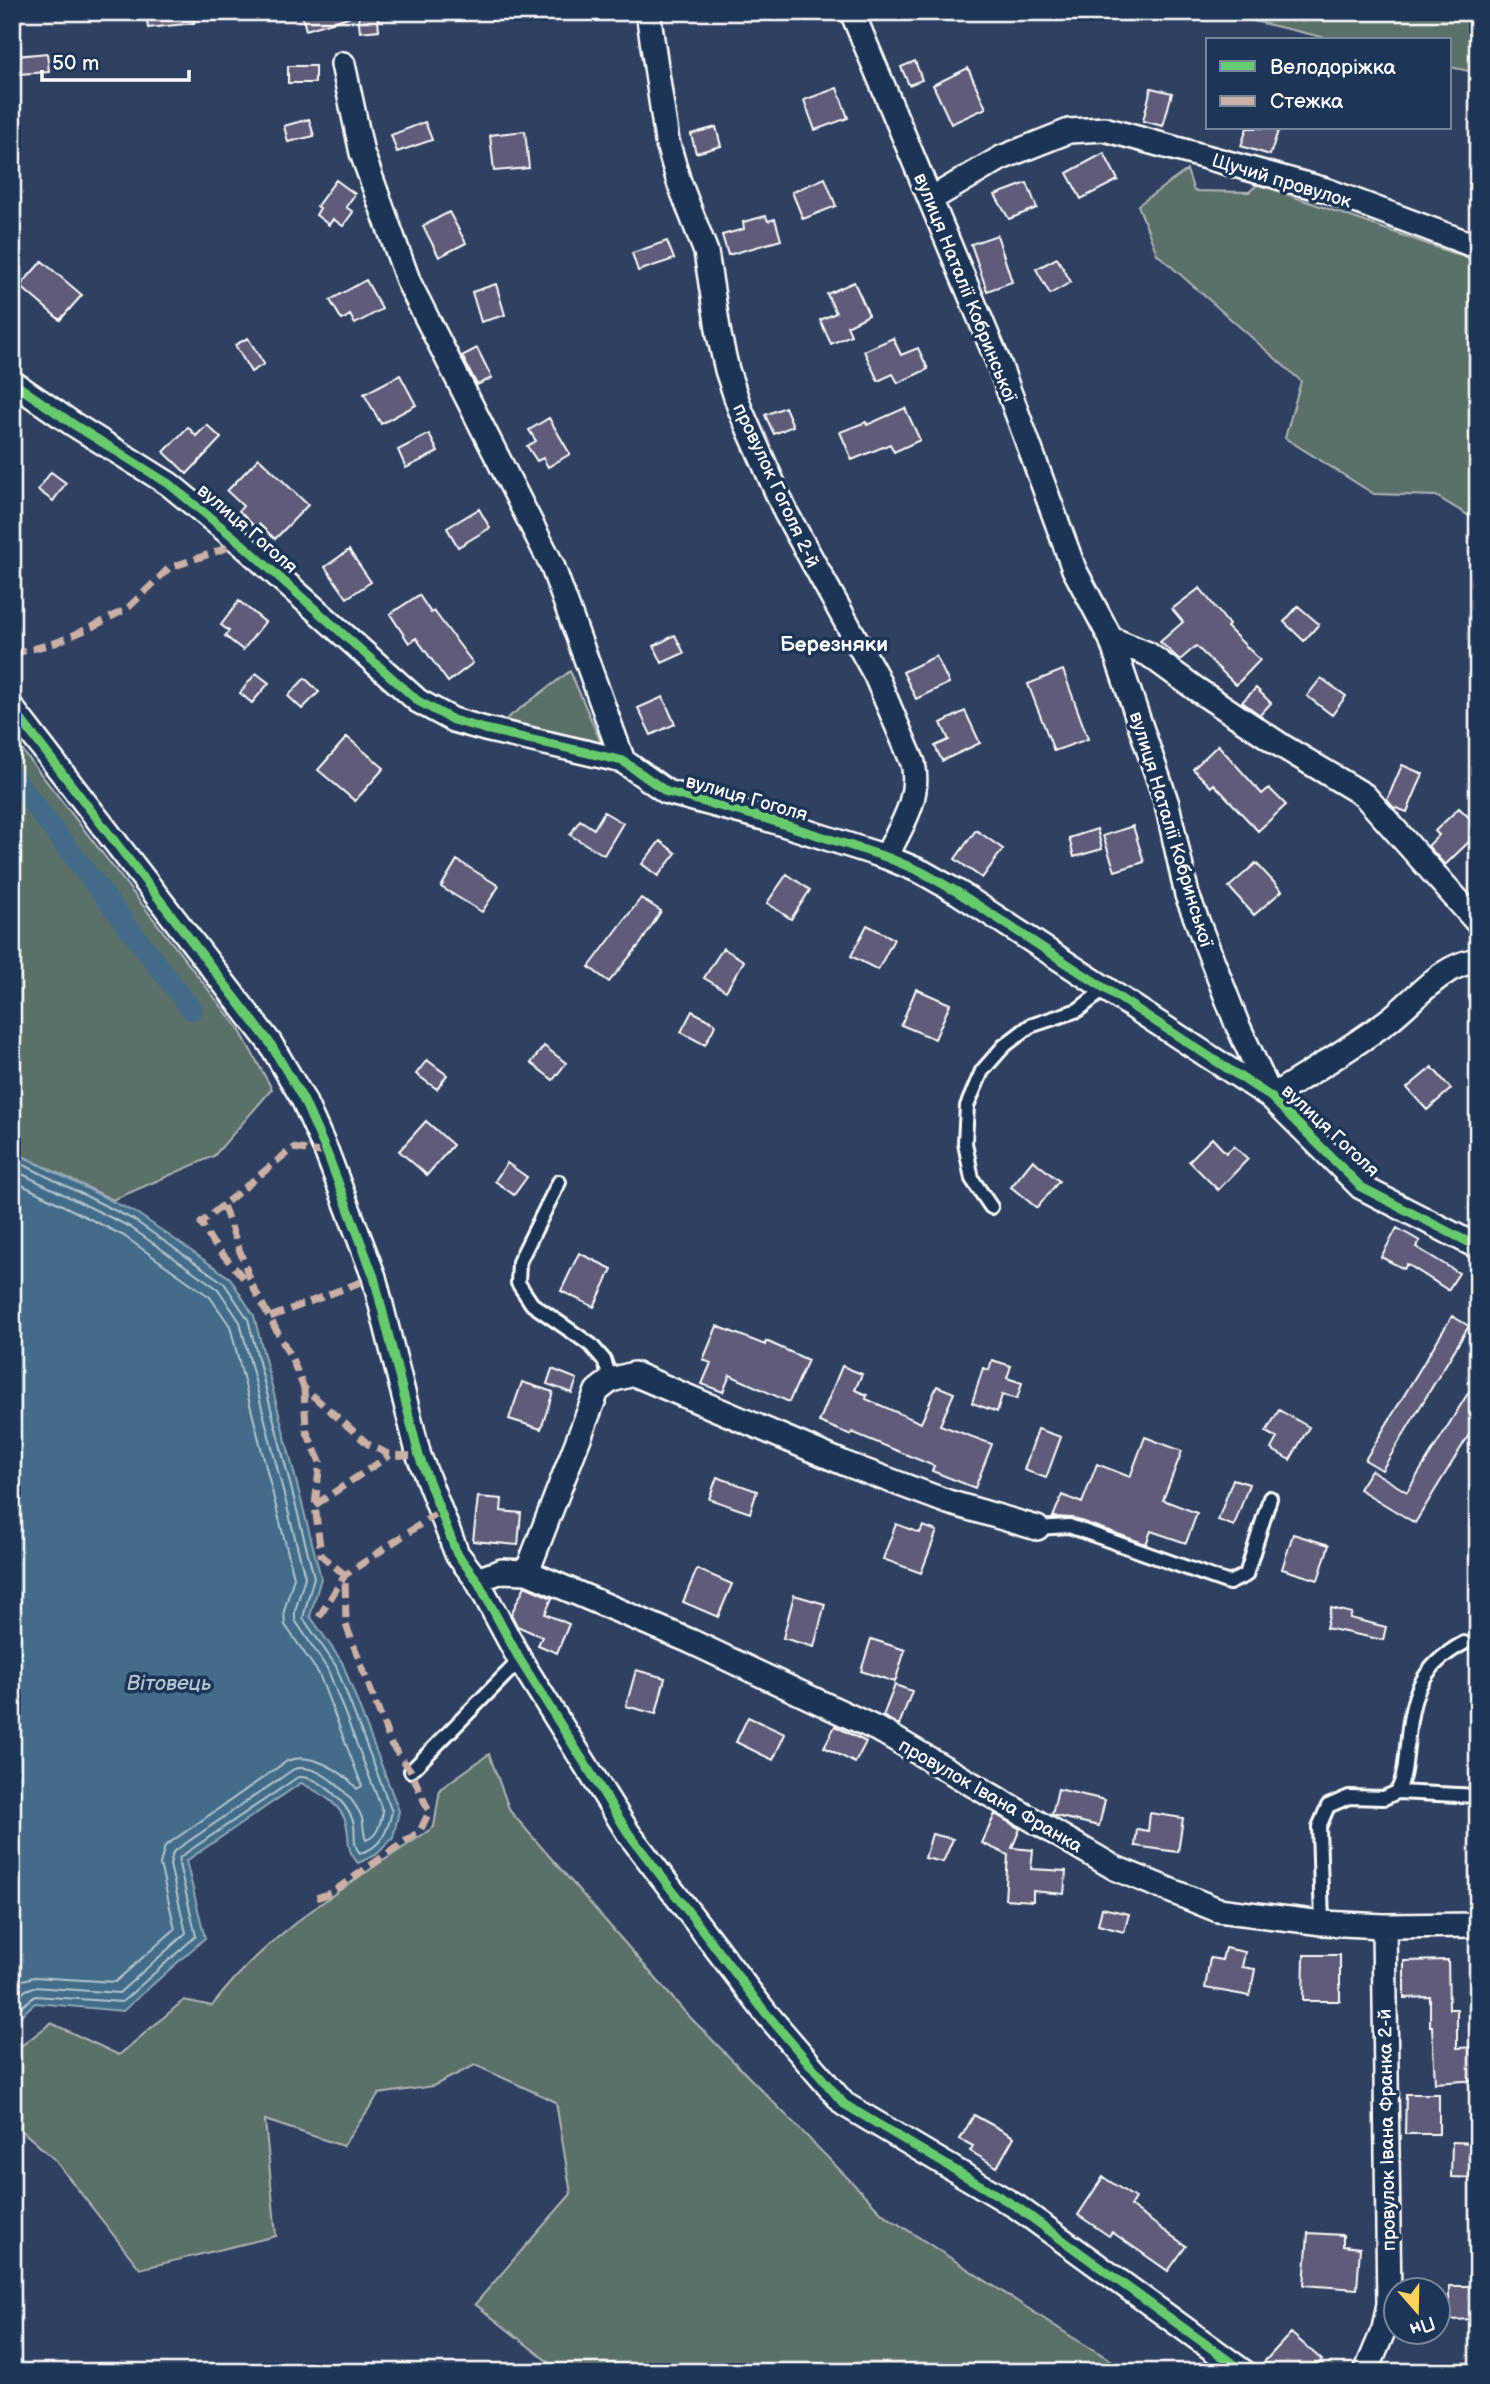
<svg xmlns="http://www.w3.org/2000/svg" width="1490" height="2384" font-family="'Balsamiq Sans',sans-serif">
	<rect width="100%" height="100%" fill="#304062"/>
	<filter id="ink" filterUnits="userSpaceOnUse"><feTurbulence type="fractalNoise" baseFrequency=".0143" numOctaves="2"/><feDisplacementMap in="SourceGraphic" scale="14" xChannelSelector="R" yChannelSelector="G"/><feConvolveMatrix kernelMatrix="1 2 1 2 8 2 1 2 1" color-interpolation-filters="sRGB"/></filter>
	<g filter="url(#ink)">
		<path fill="#5c6f6a" stroke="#aeb7b4" stroke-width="2" d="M1215 12H1478V73L1450 67V40H1335Z
			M1187 170 1194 191 1249 192 1258 184 1478 262V528L1474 519 1436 496 1374 494 1285 438 1301 381 1157 254 1138 205Z
			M570 671 603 747 501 723Z
			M12 737 239 1029 272 1089 214 1156 113 1200 12 1151Z
			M489 1754 510 1811 684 2011 883 2214 1072 2337 1131 2372H561L475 2304 571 2194 556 2102 475 2065 433 2086 379 2094 343 2146 265 2120 276 2236 140 2269 54 2159 20 2129 12 2115V2053L51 2023 119 2055 184 2000 212 2006C270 1929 356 1880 434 1827L440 1789Z"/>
		<path fill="#426c89" stroke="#8ea7b8" stroke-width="2" d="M12 1151 138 1214 230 1278 254 1316 321 1578 310 1616 342 1662 399 1811 393 1838 376 1855 358 1863C346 1849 350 1844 347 1827 343 1804 320 1793 301 1783L186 1861 205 1938 123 2011 35 2003 12 2023Z"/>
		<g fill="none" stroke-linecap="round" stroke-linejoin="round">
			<path stroke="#b3c4d0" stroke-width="2" d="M12 1159 134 1220 224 1283 248 1319 314 1577 303 1618 336 1666 392 1812C387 1832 381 1848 360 1853 351 1844 357 1832 353 1821 346 1802 319 1775 298 1777L180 1857 179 1864 196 1936 122 2002 35 1996 12 2014
				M12 1169 130 1227 218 1289 240 1322 305 1577 295 1611V1620L328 1670 383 1812C380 1824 378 1836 366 1840 363 1833 364 1826 362 1818 354 1796 319 1762 294 1769L173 1852 170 1865 186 1933 119 1993 34 1987 26 1990 12 2002
				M12 1180 124 1236 210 1297 230 1326 294 1577 284 1611 285 1625 319 1674 362 1786 357 1789C343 1771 310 1751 287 1761L165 1846 160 1864 175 1929 115 1982 34 1977 23 1980 12 1988"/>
			<path stroke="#426c89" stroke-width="21" d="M12 776 192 1010"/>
		</g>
		<path fill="#5e5b7a" stroke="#fff" stroke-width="2" d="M146 12H193L194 23 148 28Z
			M301 12H352V16L306 30Z
			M358 12H377L379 30 360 32Z
			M47 53 49 72 18 74 16 56Z
			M915 61 922 80 909 85 901 67Z
			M288 66H315V83H288Z
			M968 68 986 108 951 124 933 85Z
			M837 88 848 118 815 130 804 100Z
			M1151 88 1172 93 1163 126 1143 121Z
			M309 119 314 136 288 142 284 126Z
			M425 122 432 140 397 152 391 135Z
			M716 127 721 146 696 153 691 134Z
			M1247 128H1279L1270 155 1241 146Z
			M525 131 529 168 494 171 490 135Z
			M1104 153 1118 180 1081 199 1067 173Z
			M825 178 836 206 803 219 792 192Z
			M336 180 355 194 346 207 353 212 343 226 333 219 329 225 316 215 320 208 317 206Z
			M1027 183 1037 208 1009 219 995 195Z
			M449 212 466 243 439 257 423 226Z
			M766 216 768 221 775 219 781 240 728 255 722 235 744 229 743 222Z
			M997 235 1012 282 987 291 971 244Z
			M667 241 674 259 638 271 632 253Z
			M1057 258 1071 282 1050 294 1036 269Z
			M42 261 82 295 60 320 20 286Z
			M366 280 382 309 355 324 350 315 342 320 330 300Z
			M854 282 869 315 847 326 851 335 831 344 820 320 836 313 827 294Z
			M496 284 505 315 481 322 472 292Z
			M248 338 264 364 251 372 235 345Z
			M893 338 901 355 918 348 928 369 898 383 893 374 878 381 864 351Z
			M477 348 492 378 477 385 462 356Z
			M400 375 416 405 381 424 364 394Z
			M785 407 793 426 774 434 765 415Z
			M905 408 920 440 894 452 890 444 852 460 840 432 866 422 867 425Z
			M549 418 570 454 548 467 543 458 537 461 527 446 536 441 529 430Z
			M207 425 221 438 187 474 164 452 188 427 196 436Z
			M429 434 438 452 406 468 398 450Z
			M259 458 308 505 275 539 259 524 256 528 239 511 243 506 227 491Z
			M51 472 66 483 53 501 38 490Z
			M479 509 490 528 458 547 447 528Z
			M349 550 371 582 347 598 325 567Z
			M1200 588 1229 625 1227 627 1260 660 1236 685 1196 646 1180 660 1160 642 1183 622 1172 609Z
			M419 595 431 613 434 611 473 663 448 682 416 638 409 643 390 614Z
			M239 601 265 622 243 650 225 636 229 631 221 625Z
			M1298 606 1319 624 1304 641 1284 622Z
			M675 635 684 653 662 663 654 646Z
			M936 656 949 683 916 699 903 672Z
			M1063 670 1088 739 1054 751 1028 684Z
			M256 673 269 683 252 703 240 693Z
			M305 678 319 692 302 709 288 696Z
			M1321 678 1346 696 1332 715 1307 696Z
			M1256 688 1271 703 1260 715 1242 702Z
			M663 697 675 724 651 735 638 708Z
			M965 711 980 743 942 761 935 746 949 740 941 723Z
			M347 737 384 768 355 801 318 770Z
			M1218 745 1262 794 1269 788 1286 805 1258 831 1214 784 1211 787 1193 769Z
			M1402 765 1423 774 1407 812 1393 807 1387 800Z
			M1459 808 1478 826V833L1445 865 1428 846 1439 835 1435 831Z
			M604 812 623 823 604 855 570 835 580 820 594 829Z
			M1133 826 1144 862 1115 871 1103 836Z
			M1097 829 1102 849 1074 857 1069 838Z
			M976 830 1003 849 982 878 955 859Z
			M660 841 676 853 658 876 642 864Z
			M457 860 499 886 482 912 441 887Z
			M1256 863 1282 891 1254 915 1229 887Z
			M787 874 810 890 791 919 767 903Z
			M641 898 661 911 641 943 609 982 589 967Z
			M867 925 894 939 878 970 851 956Z
			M723 948 744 961 726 991 704 978Z
			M916 989 950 1004 935 1039 901 1025Z
			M692 1011 716 1024 705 1045 681 1032Z
			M544 1046 566 1063 553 1080 531 1063Z
			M427 1060 447 1075 437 1089 416 1074Z
			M1432 1067 1451 1089 1427 1110 1407 1088Z
			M426 1121 453 1145 427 1175 399 1151Z
			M1212 1138 1226 1153 1234 1146 1248 1159 1218 1190 1189 1161Z
			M1033 1160 1059 1181 1037 1208 1011 1187Z
			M507 1163 527 1177 514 1195 495 1181Z
			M1397 1228 1420 1241 1416 1247 1459 1273 1448 1290 1407 1264 1404 1269 1381 1257Z
			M579 1253 612 1269 594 1307 561 1291Z
			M1452 1316 1469 1326 1382 1470 1365 1460Z
			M717 1326 765 1345 766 1341 808 1360 789 1402 730 1375 723 1392 702 1384 711 1363 703 1360Z
			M992 1360 1011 1366 1007 1378 1022 1383 1017 1399 1002 1395 997 1412 972 1403 983 1368 989 1370Z
			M842 1366 862 1374 855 1390 867 1395 866 1399 921 1423 937 1386 954 1393 940 1425 992 1444 975 1488 932 1471 934 1466 852 1432 851 1435 819 1422Z
			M552 1369 577 1379 572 1393 547 1384Z
			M1478 1377V1420L1415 1523 1359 1489 1371 1470 1407 1492Z
			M522 1382 553 1392 541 1429 509 1419Z
			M1279 1410 1309 1427 1290 1460 1271 1449 1277 1438 1266 1432Z
			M1038 1429 1061 1437 1046 1478 1024 1470Z
			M1145 1437 1182 1451 1163 1500 1197 1513 1186 1543 1151 1531 1146 1544 1072 1518 1053 1517 1062 1495 1082 1503 1097 1464 1130 1477Z
			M717 1477 757 1491 750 1513 709 1499Z
			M1233 1479 1249 1484 1234 1526 1218 1520Z
			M478 1497 502 1499 501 1511 521 1513 518 1545 473 1541Z
			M896 1524 920 1533 923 1526 937 1531 921 1573 883 1559Z
			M1293 1534 1329 1545 1318 1580 1282 1569Z
			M697 1569 732 1584 718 1617 683 1602Z
			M525 1586 552 1598 545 1614 569 1624 557 1653 538 1645 542 1637 517 1626 511 1614Z
			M794 1595 825 1604 814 1647 783 1638Z
			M1331 1608 1352 1613 1350 1618 1386 1627 1383 1640 1326 1628Z
			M871 1639 905 1650 895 1682 861 1671Z
			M636 1670 665 1678 656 1714 626 1706Z
			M895 1685 912 1691 899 1725 883 1716Z
			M748 1717 785 1734 773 1760 736 1742Z
			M835 1726 866 1742 855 1763 824 1747Z
			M1058 1789 1105 1800 1099 1826 1052 1815Z
			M1150 1813 1183 1818 1178 1852 1135 1846 1137 1829 1148 1831Z
			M995 1814 1020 1829 1012 1848 1033 1850 1031 1869 1066 1871 1064 1894 1033 1891V1901L1005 1899 1008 1855 982 1843Z
			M932 1834 953 1839 943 1862 925 1858Z
			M1102 1908 1129 1914 1124 1932 1098 1925Z
			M1225 1948 1245 1952 1242 1967 1255 1969 1250 1996 1205 1988 1210 1958 1222 1960Z
			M1304 1955H1340V2001H1303Z
			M1448 1960 1449 2009H1457V2048L1478 2047V2080L1435 2083 1432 2026H1430V1997L1404 1998V1961Z
			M1406 2094H1439V2134H1405Z
			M974 2115 1014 2137 997 2167 970 2151 973 2146 960 2139Z
			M1452 2142 1478 2143V2178L1451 2177Z
			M1103 2177 1135 2198 1130 2206 1186 2246 1168 2271 1112 2232 1109 2236 1078 2215Z
			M1308 2233 1343 2235V2246L1360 2248 1357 2289 1304 2285Z
			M1449 2286H1478V2319L1449 2320Z
			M1291 2333 1322 2360 1311 2372H1272L1263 2363Z"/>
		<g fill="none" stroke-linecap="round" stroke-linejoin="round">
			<g stroke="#fff" stroke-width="18">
				<path id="service" d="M559 1182 519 1262 518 1283 532 1304 591 1345 604 1360 611 1380
					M991 1207 972 1179 965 1143 967 1106 982 1071 1004 1046 1030 1026 1078 1010 1105 989
					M1037 1528 1069 1526 1229 1583 1246 1575 1270 1498
					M411 1771 520 1660
					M1397 1792 1478 1796
					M1322 1923 1319 1827 1328 1806 1349 1797 1384 1798 1397 1792C1405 1777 1405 1763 1407 1746 1411 1697 1419 1667 1464 1643"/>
			</g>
			<g stroke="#fff" stroke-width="28">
				<path id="minor" d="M648 12 667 141 679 182 706 252 719 335 727 370 740 409 786 513 876 676 913 763C921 798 901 826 886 857
					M852 12 999 364 1074 569 1111 639 1167 804 1187 895 1237 1024 1271 1097C1311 1072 1352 1048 1389 1020 1417 998 1441 965 1478 960
					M343 64 362 153 409 283 552 565 623 761
					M931 199 1001 158 1069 131 1104 129 1326 190 1478 247
					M12 382 73 424 169 484 241 543 418 701 453 720 485 729 623 761 667 792 767 819 886 857 922 872 959 893 1271 1097 1361 1187 1478 1247
					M1111 639 1148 654 1196 689 1282 746 1364 795 1478 923
					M12 708 270 1043 303 1099 327 1153 374 1277 419 1456 457 1554 477 1580 520 1660 629 1834 765 2012 844 2104 1017 2207 1244 2372
					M527 1572 597 1391 611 1380 634 1374 846 1464 948 1502 1037 1528
					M477 1580 502 1571 527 1572 690 1641 883 1732 1115 1868 1218 1910 1322 1923 1384 1926 1478 1925
					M1366 2372 1384 2329 1389 2304 1384 1926"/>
			</g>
			<use href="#service" stroke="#1d3557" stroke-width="12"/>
			<use href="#minor" stroke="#1d3557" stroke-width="23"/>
			<path stroke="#cab0a6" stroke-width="7" stroke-dasharray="14 7" stroke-linecap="butt" d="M12 654 55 643 92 627 128 608 169 568 241 543
				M327 1153 293 1148 223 1205 253 1287 292 1359 304 1388 368 1444 390 1455 419 1456
				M223 1205 201 1223 212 1242 248 1283
				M270 1317 374 1277
				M304 1388 306 1430 320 1462 315 1505 321 1555 345 1575 346 1625 391 1744 411 1771 429 1812 420 1831 331 1893 316 1898
				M315 1505 390 1455
				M319 1617 345 1575 440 1511"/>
			<g stroke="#1d3557" stroke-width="13">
				<path id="cycleway" d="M12 382 73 424 169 484 241 543 418 701 453 720 485 729 623 761 667 792 767 819 886 857 922 872 959 893 1271 1097 1361 1187 1478 1247
					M12 708 270 1043 303 1099 327 1153 374 1277 419 1456 457 1554 477 1580 520 1660 629 1834 765 2012 844 2104 1017 2207 1244 2372"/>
			</g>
			<use href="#cycleway" stroke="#67ca6e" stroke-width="9"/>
		</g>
	</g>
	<g text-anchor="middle" stroke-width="7" stroke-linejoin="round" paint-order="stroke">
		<g font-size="19" fill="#fff" stroke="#1d3557">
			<text transform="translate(1282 180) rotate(17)" y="7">Щучий провулок</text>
			<text transform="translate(966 287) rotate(68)" y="7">вулиця Наталії Кобринської</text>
			<text transform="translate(777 485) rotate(65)" y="7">провулок Гоголя 2-й</text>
			<text transform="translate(248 528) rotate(41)" y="7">вулиця Гоголя</text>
			<text transform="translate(747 797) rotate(16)" y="7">вулиця Гоголя</text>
			<text transform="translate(1172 829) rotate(73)" y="7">вулиця Наталії Кобринської</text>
			<text transform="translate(1331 1130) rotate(43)" y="7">вулиця Гоголя</text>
			<text transform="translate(991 1795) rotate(30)" y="7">провулок Івана Франка</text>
			<text transform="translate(1386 2130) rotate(-91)" y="7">провулок Івана Франка 2-й</text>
		</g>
		<g font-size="21" font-weight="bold" fill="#fff" stroke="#1d3557">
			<text x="834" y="651">Березняки</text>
		</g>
		<g font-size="21" font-style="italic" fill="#b3c4d0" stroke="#1d3557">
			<text x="169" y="1690">Вітовець</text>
		</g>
	</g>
	<rect width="1490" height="2384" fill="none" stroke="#1d3557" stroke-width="42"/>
	<rect x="21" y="21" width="1448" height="2342" fill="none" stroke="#fff" stroke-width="2.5" filter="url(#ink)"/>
	<rect x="1206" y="38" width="245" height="91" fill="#1d3557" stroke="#77869a" stroke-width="2"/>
	<rect x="1220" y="61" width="35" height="10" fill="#67ca6e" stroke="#77869a" stroke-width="2"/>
	<text x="1270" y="74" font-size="21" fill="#ffffff">Велодоріжка</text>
	<rect x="1220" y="96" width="35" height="10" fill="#cab0a6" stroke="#77869a" stroke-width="2"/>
	<text x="1270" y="108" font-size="21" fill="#ffffff">Стежка</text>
	<g transform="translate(1417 2311) rotate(160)"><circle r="33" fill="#1d3557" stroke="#77869a" stroke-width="2"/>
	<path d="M0-5L12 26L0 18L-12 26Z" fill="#ffd166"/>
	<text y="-10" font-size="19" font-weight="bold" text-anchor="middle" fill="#ffffff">Пн</text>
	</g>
	<path d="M42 70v10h147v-10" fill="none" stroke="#ffffff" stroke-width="3.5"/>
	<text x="52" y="70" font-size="21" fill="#ffffff" stroke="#1d3557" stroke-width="5" paint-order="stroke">50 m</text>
</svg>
